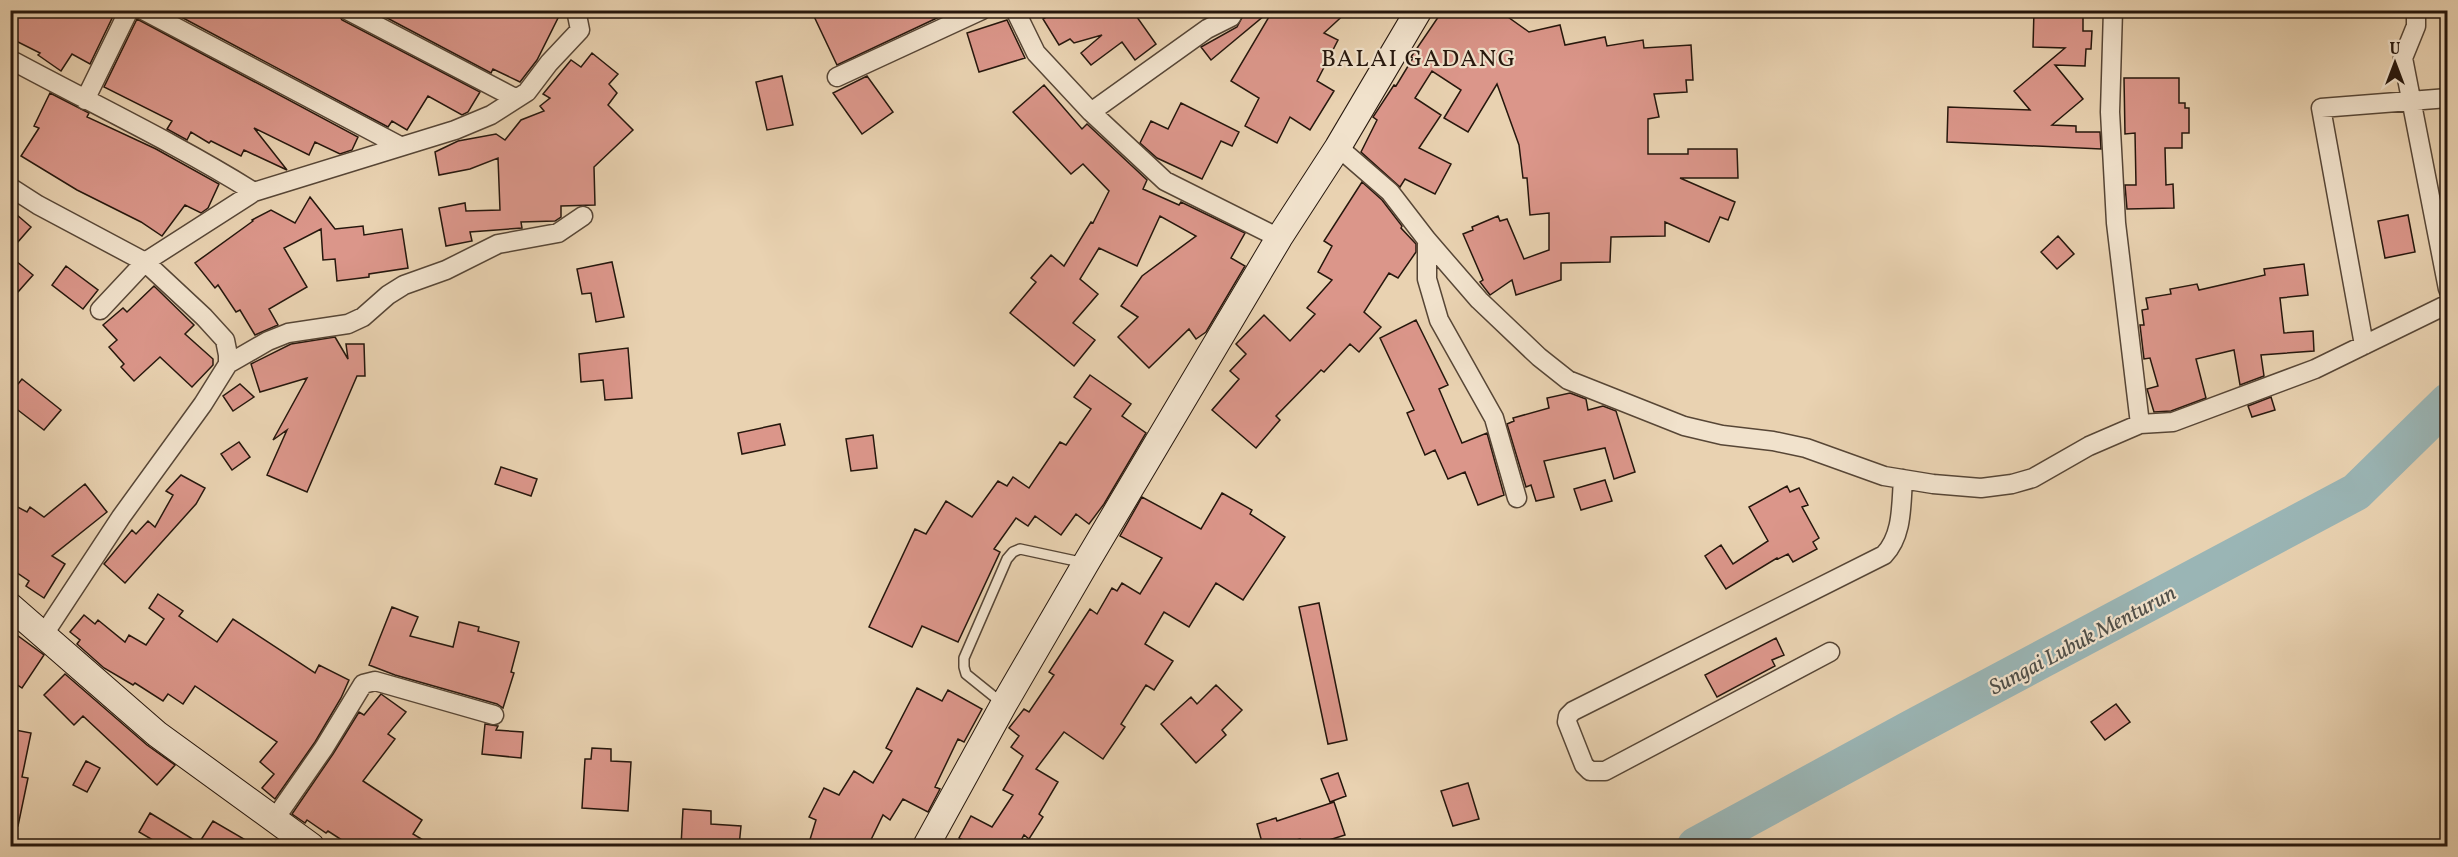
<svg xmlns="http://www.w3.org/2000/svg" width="2458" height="857" font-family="Vollkorn,serif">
	<rect width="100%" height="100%" fill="#e9d2b1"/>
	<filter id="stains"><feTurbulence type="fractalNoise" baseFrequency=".00333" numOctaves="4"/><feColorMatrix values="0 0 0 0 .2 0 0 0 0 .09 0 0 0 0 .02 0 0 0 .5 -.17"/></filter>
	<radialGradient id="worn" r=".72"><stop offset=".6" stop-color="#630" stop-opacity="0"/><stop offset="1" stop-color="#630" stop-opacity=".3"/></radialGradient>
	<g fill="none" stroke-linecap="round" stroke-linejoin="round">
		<path stroke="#9ab5b5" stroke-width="38" d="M1696 846 1911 729 2356 492 2448 402"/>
	</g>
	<path fill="#db968a" stroke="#26170d" stroke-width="1.5" d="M10 10H116L90 64 72 54 61 71 38 55 40 53 10 38Z
		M168 10H336L342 20 480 92 468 112 462 115 428 96 407 130 392 121 388 127Z
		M372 10H543L558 18 537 60 520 82 493 69 491 73Z
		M811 10H954L837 65Z
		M1058 10H1132L1156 44 1135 60 1122 42 1091 65 1081 53 1102 35 1074 43 1070 39 1059 45 1043 19Z
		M1246 10H1271L1211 60 1201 47 1237 27Z
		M1273 10H1349L1324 33 1338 40 1317 81 1334 91 1310 130 1290 117 1277 143 1245 126 1259 98 1231 81Z
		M1443 10H1498L1529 32 1560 25 1565 45 1605 37 1607 46 1643 40 1644 48 1691 45 1693 80H1686L1687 92 1654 94 1659 117 1648 119V154H1688V149H1737L1738 178H1680L1735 202 1728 220 1720 217 1709 242 1665 222V236L1611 237 1610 262 1561 263V280L1516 295 1512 280 1490 295 1480 282 1483 280 1463 234 1473 230 1472 227 1498 216 1500 221 1507 219 1524 259 1549 250V213L1530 215 1527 178H1523L1519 145 1497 84 1468 132 1444 118 1461 90 1432 71 1415 98 1441 115 1419 148 1451 164 1435 194 1405 179 1400 187 1361 152 1377 120 1373 117 1394 85 1396 86 1413 58 1411 57Z
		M2034 10H2083V31H2092L2091 49H2086L2085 66 2055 65 2083 99 2052 125 2076 126V132H2100L2101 149 1947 142 1948 107 2030 110 2014 91 2065 48 2033 47Z
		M137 19 358 137 352 150 340 154 315 142 309 155 254 128 287 170 244 150 241 156 211 141 209 143 191 132 187 140 167 129 172 121 104 87Z
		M1007 20 1025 58 979 72 967 33Z
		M592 53 618 74 609 84 617 93 608 105 633 130 594 167 595 205 561 206V217L555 221 521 222 522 228 470 232 472 241 446 246 439 208 465 203 466 211 500 210 498 158 470 169 439 175 435 152 458 141 496 134 505 140 521 120 544 111 540 106 550 98 543 94 571 60 581 67Z
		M782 76 793 125 767 130 756 82Z
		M867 76 893 112 862 134 833 93Z
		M2124 78H2179V103H2185V108H2189V133H2182V148H2165L2166 185 2173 184 2174 208 2127 209 2125 185H2136L2135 133 2125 134Z
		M1044 85 1082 129 1087 124 1147 180 1143 189 1179 205 1181 202 1245 233 1231 258 1245 266 1206 332 1196 339 1189 329 1149 368 1118 337 1138 317 1121 306 1142 276 1196 236 1160 216 1137 266 1099 248 1080 279 1098 294 1073 323 1095 340 1074 366 1010 313 1036 282 1031 278 1051 255 1064 266 1091 222 1093 223 1109 191 1083 164 1071 174 1013 112Z
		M50 93 89 113 87 117 156 149 219 184 208 208 201 213 185 205 162 236 141 222 77 190 21 156 39 128 34 126Z
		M1181 103 1239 132 1232 146 1221 141 1202 179 1157 158 1140 143 1151 121 1168 129Z
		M1362 182 1382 200 1402 226 1401 228 1416 244V252L1398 278 1389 273 1364 312 1381 327 1359 352 1350 344 1324 372 1321 370 1276 416 1280 420 1256 448 1212 410 1239 379 1230 371 1246 354 1236 344 1264 315 1290 341 1315 314 1307 308 1332 280 1318 272 1332 246 1324 241Z
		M310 197 335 229 363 226 364 235 402 229 408 268 369 274V277L337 281 335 259 323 260 321 229 284 248 307 287 269 309 278 325 255 335 240 310 236 312 218 285 215 288 195 263 253 221 252 220 271 210 295 223Z
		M10 209 31 227 10 251Z
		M2408 215 2415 252 2385 258 2378 221Z
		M2058 236 2074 254 2057 269 2041 252Z
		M10 256 33 275 10 301Z
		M612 262 624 317 596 322 591 293 582 294 577 269Z
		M2304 264 2308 295 2280 298 2284 333 2313 331 2314 351 2261 355 2264 376 2240 385 2234 350 2196 359 2206 398 2171 411 2154 412 2147 389 2158 386 2150 358 2144 359 2140 325H2144L2142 310 2148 309 2146 298 2171 294 2170 289 2197 284 2199 290 2265 275 2264 269Z
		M66 266 98 290 83 309 52 285Z
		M154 286 194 325 185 334 213 359V365L192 387 160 357 134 381 121 367 124 364 109 347 117 340 103 325 123 308 127 312Z
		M1416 320 1448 385 1439 389 1462 443 1487 433 1504 495 1478 505 1465 472 1448 479 1435 450 1425 455 1407 413 1414 410 1380 338Z
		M335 337 348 359 346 344H364L365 376H357L307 492 267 475 287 430 273 440 307 378 260 392 251 364 291 344Z
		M628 348 632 398 605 400 603 380 581 382 579 354Z
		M1090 375 1131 404 1122 416 1146 433 1104 504 1089 524 1076 514 1061 535 1035 516 1028 526 1016 518 994 549 1000 552 958 642 922 626 912 647 869 627 915 529 926 534 946 501 972 517 998 481 1007 486 1013 477 1029 488 1060 442 1066 445 1091 409 1074 397Z
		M22 379 61 410 44 430 10 404V394Z
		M240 384 254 397 233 411 223 396Z
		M1570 393 1586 399 1588 410 1603 406 1616 411 1635 472 1614 479 1605 448 1544 461 1554 497 1536 501 1531 485 1526 487 1507 424 1514 421 1513 418 1549 408 1547 398Z
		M2271 397 2275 410 2252 417 2248 406Z
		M780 424 785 445 742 454 738 433Z
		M873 435 877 468 851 471 846 439Z
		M239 442 250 457 232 470 221 454Z
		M501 467 537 479 531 496 495 484Z
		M181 475 205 488 196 504 125 583 104 564 132 530 136 534 148 521 155 527 173 495 166 491Z
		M1605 480 1612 501 1581 510 1574 489Z
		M85 484 107 512 52 556 65 564 44 598 26 586 29 581 10 568V503L27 512 30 507 44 517Z
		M1787 486 1790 492 1799 488 1808 505 1802 507 1819 538 1813 542 1817 549 1793 562 1788 554 1778 559 1777 558 1726 589 1705 556 1721 545 1733 564 1768 541 1749 507Z
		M1222 493 1252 510 1250 514 1285 537 1243 600 1216 583 1189 627 1164 612 1145 644 1173 661 1154 690 1146 685 1121 724 1125 727 1103 759 1064 732 1036 769 1058 782 1039 814 1043 817 1029 839 1024 835 1018 846H959L963 840 959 838 971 816 992 827 1013 795 1003 790 1023 756 1011 747 1019 736 1009 728 1024 709 1029 712 1054 675 1049 672 1090 609 1097 614 1112 588 1117 591 1122 583 1140 594 1162 558 1120 536 1142 497 1201 529Z
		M158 594 183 611 179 616 217 642 233 619 315 673 319 665 349 680 341 698 315 742 275 799 262 788 274 774 260 762 277 742 195 686 183 704 168 694 163 701 135 683 133 685 104 668 77 644 80 640 70 632 84 615 95 624 98 620 125 642 129 635 146 645 164 619 149 608Z
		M1319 603 1347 740 1328 744 1299 607Z
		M392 607 418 617 410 636 453 647 459 622 479 627 478 631 519 642 511 672 514 673 503 708 497 704 395 675 369 665Z
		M10 630 44 655 22 688 10 680Z
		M1776 638 1784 655 1772 660 1775 666 1717 697 1705 675Z
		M65 674 147 745 175 765 157 785 83 716 74 725 44 695Z
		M1216 685 1242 710 1222 730 1226 735 1196 763 1161 724 1191 697 1197 704Z
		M917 688 942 701 948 690 982 709 964 742 958 739 935 787 940 789 928 812 903 799 890 820 883 815 868 846H808L816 820 809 817 824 788 839 795 854 771 873 783 892 751 886 748Z
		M381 694 406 712 388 734 395 739 363 781 422 820 413 834 433 846H351L328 831 326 833 307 820 305 823 292 814 333 754 359 712 364 715Z
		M2116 704 2130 722 2105 740 2091 722Z
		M485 724 498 726 496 730 523 732 521 758 482 754Z
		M10 729 31 733 22 777 28 778 18 826 10 825Z
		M592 748 611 749V761L631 762 628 811 582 808 585 759H591Z
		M86 761 100 768 87 792 73 785Z
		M1338 773 1346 796 1330 802 1321 779Z
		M1468 783 1479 819 1453 826 1441 791Z
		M1334 802 1345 835 1310 846H1302L1300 839 1276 846H1263L1257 824 1276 818 1277 821Z
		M683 809 711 811V824L741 826 739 846H681Z
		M150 813 199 843 213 821 256 846H163L139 832Z"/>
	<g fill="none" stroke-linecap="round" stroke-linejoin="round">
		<g stroke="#574636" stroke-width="12">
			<path id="lane" d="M1002 703 966 674 964 667V658L1007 559 1013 552 1020 549 1085 563"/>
		</g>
		<g stroke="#574636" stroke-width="21">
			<path id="street" d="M143 10 400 146
				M347 10 515 98
				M1015 10 1036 53 1091 112 1165 181 1279 238
				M2113 10 2110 112 2116 223 2140 424
				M2416 10V26L2403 58 2448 289
				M15 62C95 105 177 144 254 192
				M837 77 982 10
				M85 100 129 10
				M1091 112 1207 29 1231 17 1235 10
				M1338 147 1390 192 1427 240 1479 300 1539 357 1568 380 1684 426 1722 435 1773 441 1806 448 1884 476 1933 484 1981 488 2012 484 2033 478 2089 446 2140 424 2173 422 2315 369 2448 304
				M10 187 38 205 145 262 204 317 225 340 228 355V364L203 404 121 517 44 634
				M1427 240V279L1439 320 1494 418 1517 498
				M100 310 145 262 254 192 455 130 491 115 527 92 549 63 580 30 576 10
				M2364 345 2321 108 2448 98
				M228 364 268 341 288 333 348 324 363 317 388 295 404 285 446 270 498 244 558 233 583 216
				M1830 652 1605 771H1590L1584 765 1567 722 1568 716 1573 711 1884 555C1903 535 1901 505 1903 479
				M274 820 324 748 363 684 375 681 494 715"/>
		</g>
		<g stroke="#26170d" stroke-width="28">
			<path id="secondary" d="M10 606 157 734 311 846
				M926 846 1004 704 1086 563 1279 238 1338 147 1419 10"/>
		</g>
		<use href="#lane" stroke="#f1e2cc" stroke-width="9"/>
		<use href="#street" stroke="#f1e2cc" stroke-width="18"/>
		<use href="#secondary" stroke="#f1e2cc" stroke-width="26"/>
	</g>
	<g text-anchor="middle" stroke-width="4.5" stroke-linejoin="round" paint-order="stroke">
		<g font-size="22" font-style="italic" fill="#4f4e48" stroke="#f1e2cc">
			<text transform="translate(2082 639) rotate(-28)" y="8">Sungai Lubuk Menturun</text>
		</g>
		<g font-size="24" letter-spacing="1.5" fill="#26170d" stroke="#f1e2cc">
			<text x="1419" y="66">BALAI GADANG</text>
		</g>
	</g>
	<rect width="2458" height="857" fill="none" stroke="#e9d2b1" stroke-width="36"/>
	<rect x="12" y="12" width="2434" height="833" fill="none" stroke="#26170d" stroke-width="3"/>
	<rect x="18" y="18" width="2422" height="821" fill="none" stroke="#26170d" stroke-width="1.5"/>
	<g transform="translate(2395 63)" stroke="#f1e2cc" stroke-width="4.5" paint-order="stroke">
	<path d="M0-4.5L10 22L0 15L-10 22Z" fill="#26170d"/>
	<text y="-9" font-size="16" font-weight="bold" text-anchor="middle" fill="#26170d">U</text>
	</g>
	<rect width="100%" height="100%" filter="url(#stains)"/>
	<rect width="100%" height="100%" fill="url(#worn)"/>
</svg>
